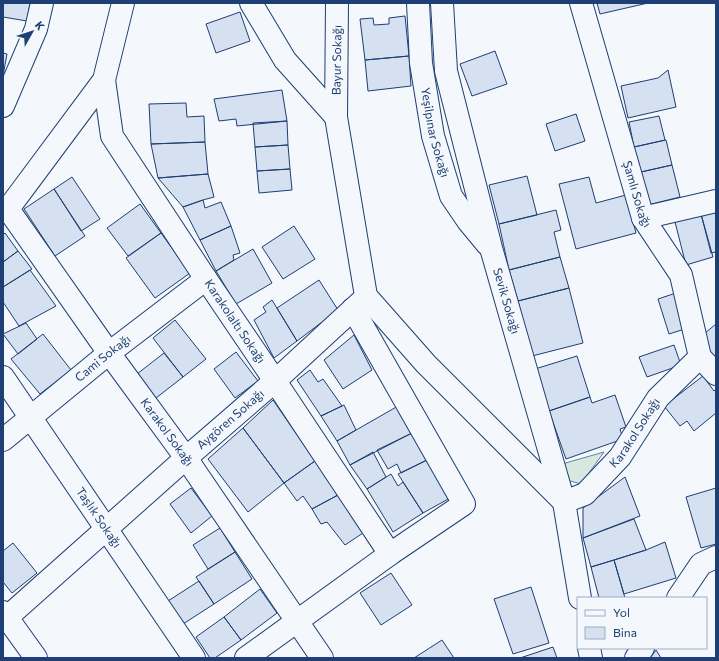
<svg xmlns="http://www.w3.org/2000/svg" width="719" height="661" font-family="Commissioner,sans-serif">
	<rect width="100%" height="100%" fill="#f4f7fb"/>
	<path fill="#d7e8df" stroke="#687fa3" d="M604 452 581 484 567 480 562 464Z"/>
	<path fill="#d5e0f0" stroke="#1d3f73" d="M3 3H30L27 21 3 17Z
		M597 3H648L600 14Z
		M240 12 250 41 216 53 206 24Z
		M405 16 409 56 365 60 360 19 373 18 374 25 389 24V18Z
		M495 51 507 84 472 96 460 64Z
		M3 53 7 54 3 76Z
		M409 56 411 86 368 91 365 60Z
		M668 70 676 107 628 118 621 86 658 78Z
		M282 90 287 121 237 126 236 119 219 121 214 99Z
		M186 103 187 117 204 116 205 142 151 144 149 104Z
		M576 114 585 141 555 151 546 124Z
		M659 116 665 140 634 147 629 122Z
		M287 121 288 145 255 147 253 123Z
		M666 140 672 165 641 172 634 147Z
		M205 142 208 174 158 178 151 144Z
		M288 145 290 169 257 171 255 147Z
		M672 165 680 197 648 205 641 172Z
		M290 169 292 190 259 193 257 171Z
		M208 174 214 197 203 200 183 207 158 178Z
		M527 176 537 215 499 224 489 185Z
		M72 177 100 219 81 231 54 189Z
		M589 177 596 203 626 195 636 233 576 249 559 184Z
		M54 189 85 236 55 256 24 209Z
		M203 200 205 208 221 202 231 226 200 240 183 207Z
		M140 204 161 233 128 256 107 228Z
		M556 210 561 230 554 232 560 257 509 270 499 224Z
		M716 210V252L711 253 701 214Z
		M701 214 713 257 686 265 675 222Z
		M231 226 240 253 233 255 234 260 216 271 200 240Z
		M294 226 315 259 283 279 262 247Z
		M5 233 18 251 3 262V235Z
		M161 233 190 273 155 298 126 258Z
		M253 249 272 283 236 304 216 271Z
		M18 251 32 269 3 287V262Z
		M560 257 569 288 518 301 509 270Z
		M30 270 56 306 19 326 3 302V287Z
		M319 280 338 310 297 341 277 308Z
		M569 288 583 343 532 356 518 301Z
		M676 293 688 328 669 334 658 299Z
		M272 300 297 341 274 358 254 320 266 312 263 307Z
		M175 320 206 359 183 377 153 338Z
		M26 323 37 339 18 354 3 334Z
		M716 324V360L699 338Z
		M43 334 71 370 40 394 11 359Z
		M354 335 372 370 343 389 324 360Z
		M674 345 681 365 647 377 639 357Z
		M236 352 258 381 235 398 214 369Z
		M164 353 183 377 156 398 137 374Z
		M577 356 590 397 549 411 535 369Z
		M310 370 318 382 323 379 342 406 321 416 297 380Z
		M703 376 714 391 716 389V413L694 431 687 421 680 426 664 406Z
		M615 395 626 427 620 429 623 439 566 459 549 411 590 397 592 403Z
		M273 400 315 461 284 483 243 428Z
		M344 405 356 430 337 441 321 416Z
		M398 406 412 433 350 465 337 441Z
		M243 428 284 483 248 512 208 459Z
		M412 433 427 460 401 473 397 464 388 469 377 450Z
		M373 452 386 477 367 489 350 465Z
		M427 460 450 498 423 513 398 474Z
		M315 461 338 495 312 509 303 496 297 501 284 483Z
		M391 474 398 486 403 482 423 513 393 532 367 489Z
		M625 477 640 516 583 538V508Z
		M191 488 212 516 191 533 170 504Z
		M716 488V544L701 548 686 497Z
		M338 495 363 533 345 545 327 522 321 524 312 509Z
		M634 519 646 550 614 560 591 567 583 538Z
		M220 528 235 552 208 569 193 545Z
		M665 542 676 578 624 594 614 560 646 550Z
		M13 543 37 573 12 593 3 582V551Z
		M235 552 252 579 214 604 196 577Z
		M614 560 625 598H599L591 567Z
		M391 573 412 605 381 625 360 593Z
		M199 581 214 604 183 624 168 601Z
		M531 587 549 643 513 654 494 599Z
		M260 589 277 613 241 640 224 617Z
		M224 617 241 640 215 658H210L196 637Z
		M442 640 454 658H414Z
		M553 647 557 658H520Z
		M656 650 661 658H650Z"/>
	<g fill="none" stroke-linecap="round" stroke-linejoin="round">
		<g stroke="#1d3f73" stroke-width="24">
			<g id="minor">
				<path d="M251 3 285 60 336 117"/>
				<path id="s1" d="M337 3 336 117 366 296 426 364 564 502 585 494 620 457 658 398 700 357"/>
				<path id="s2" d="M418 3 421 63 433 136 451 196 468 221 487 244"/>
				<path id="s3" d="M442 3 446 71 491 248 564 502 580 598"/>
				<path id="s4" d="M581 3 643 218 681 275 700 357 716 374"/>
				<path id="s5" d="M104 80 112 136 206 279 275 381 390 554"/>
				<path d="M3 106 36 29 42 3"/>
				<path id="s6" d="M8 209 109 353 186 458 322 658"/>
				<path d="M3 212 8 209 104 80 123 3"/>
				<path d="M643 218 716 201"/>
				<path id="s7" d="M3 377 194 658"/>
				<path id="s8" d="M3 440 109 353 206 279"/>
				<path d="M678 598 701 564 716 557"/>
				<path d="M3 612 36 658"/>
				<path id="s9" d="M3 621 186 458 275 381 364 299"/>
				<path d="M589 648 591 658"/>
				<path d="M246 658 390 554 464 504 353 309"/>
				<path d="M636 658 643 648"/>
			</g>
		</g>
		<use href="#minor" stroke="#f4f7fb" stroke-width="22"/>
	</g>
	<g text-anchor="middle" stroke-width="3" stroke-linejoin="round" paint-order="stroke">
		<g font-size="12" fill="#1d3f73" stroke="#f4f7fb">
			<text transform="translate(337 60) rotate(-89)" y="4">Bayur Sokağı</text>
			<text dy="4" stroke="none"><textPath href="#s2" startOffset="131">Yeşilpınar Sokağı</textPath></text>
			<text dy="4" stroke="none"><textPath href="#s4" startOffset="199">Şamlı Sokağı</textPath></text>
			<text dy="4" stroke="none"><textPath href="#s3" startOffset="306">Sevik Sokağı</textPath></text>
			<text dy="4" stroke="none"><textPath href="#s5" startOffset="279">Karakolaltı Sokağı</textPath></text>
			<text dy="4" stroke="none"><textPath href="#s8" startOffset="129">Cami Sokağı</textPath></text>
			<text dy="4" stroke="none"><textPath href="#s9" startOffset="304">Aygören Sokağı</textPath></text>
			<text dy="4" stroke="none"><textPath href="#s6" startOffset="274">Karakol Sokağı</textPath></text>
			<text dy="4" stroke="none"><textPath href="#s1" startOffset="683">Karakol Sokağı</textPath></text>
			<text dy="4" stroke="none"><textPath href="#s7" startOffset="170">Taşlık Sokağı</textPath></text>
		</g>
	</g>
	<rect width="719" height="661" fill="none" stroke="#1d3f73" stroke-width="8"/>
	<rect x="577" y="597" width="130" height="52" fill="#f4f7fb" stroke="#9eadc5"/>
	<rect x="585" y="610" width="20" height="6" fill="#f4f7fb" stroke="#9eadc5"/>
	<text x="613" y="617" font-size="12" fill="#1d3f73">Yol</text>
	<rect x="585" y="627" width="20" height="12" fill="#d5e0f0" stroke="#9eadc5"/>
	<text x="613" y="637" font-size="12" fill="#1d3f73">Bina</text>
	<g transform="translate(32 32) rotate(51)" stroke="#f4f7fb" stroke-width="3" paint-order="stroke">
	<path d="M0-3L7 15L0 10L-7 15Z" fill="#1d3f73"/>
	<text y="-6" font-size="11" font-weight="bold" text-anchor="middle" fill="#1d3f73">K</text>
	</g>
</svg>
